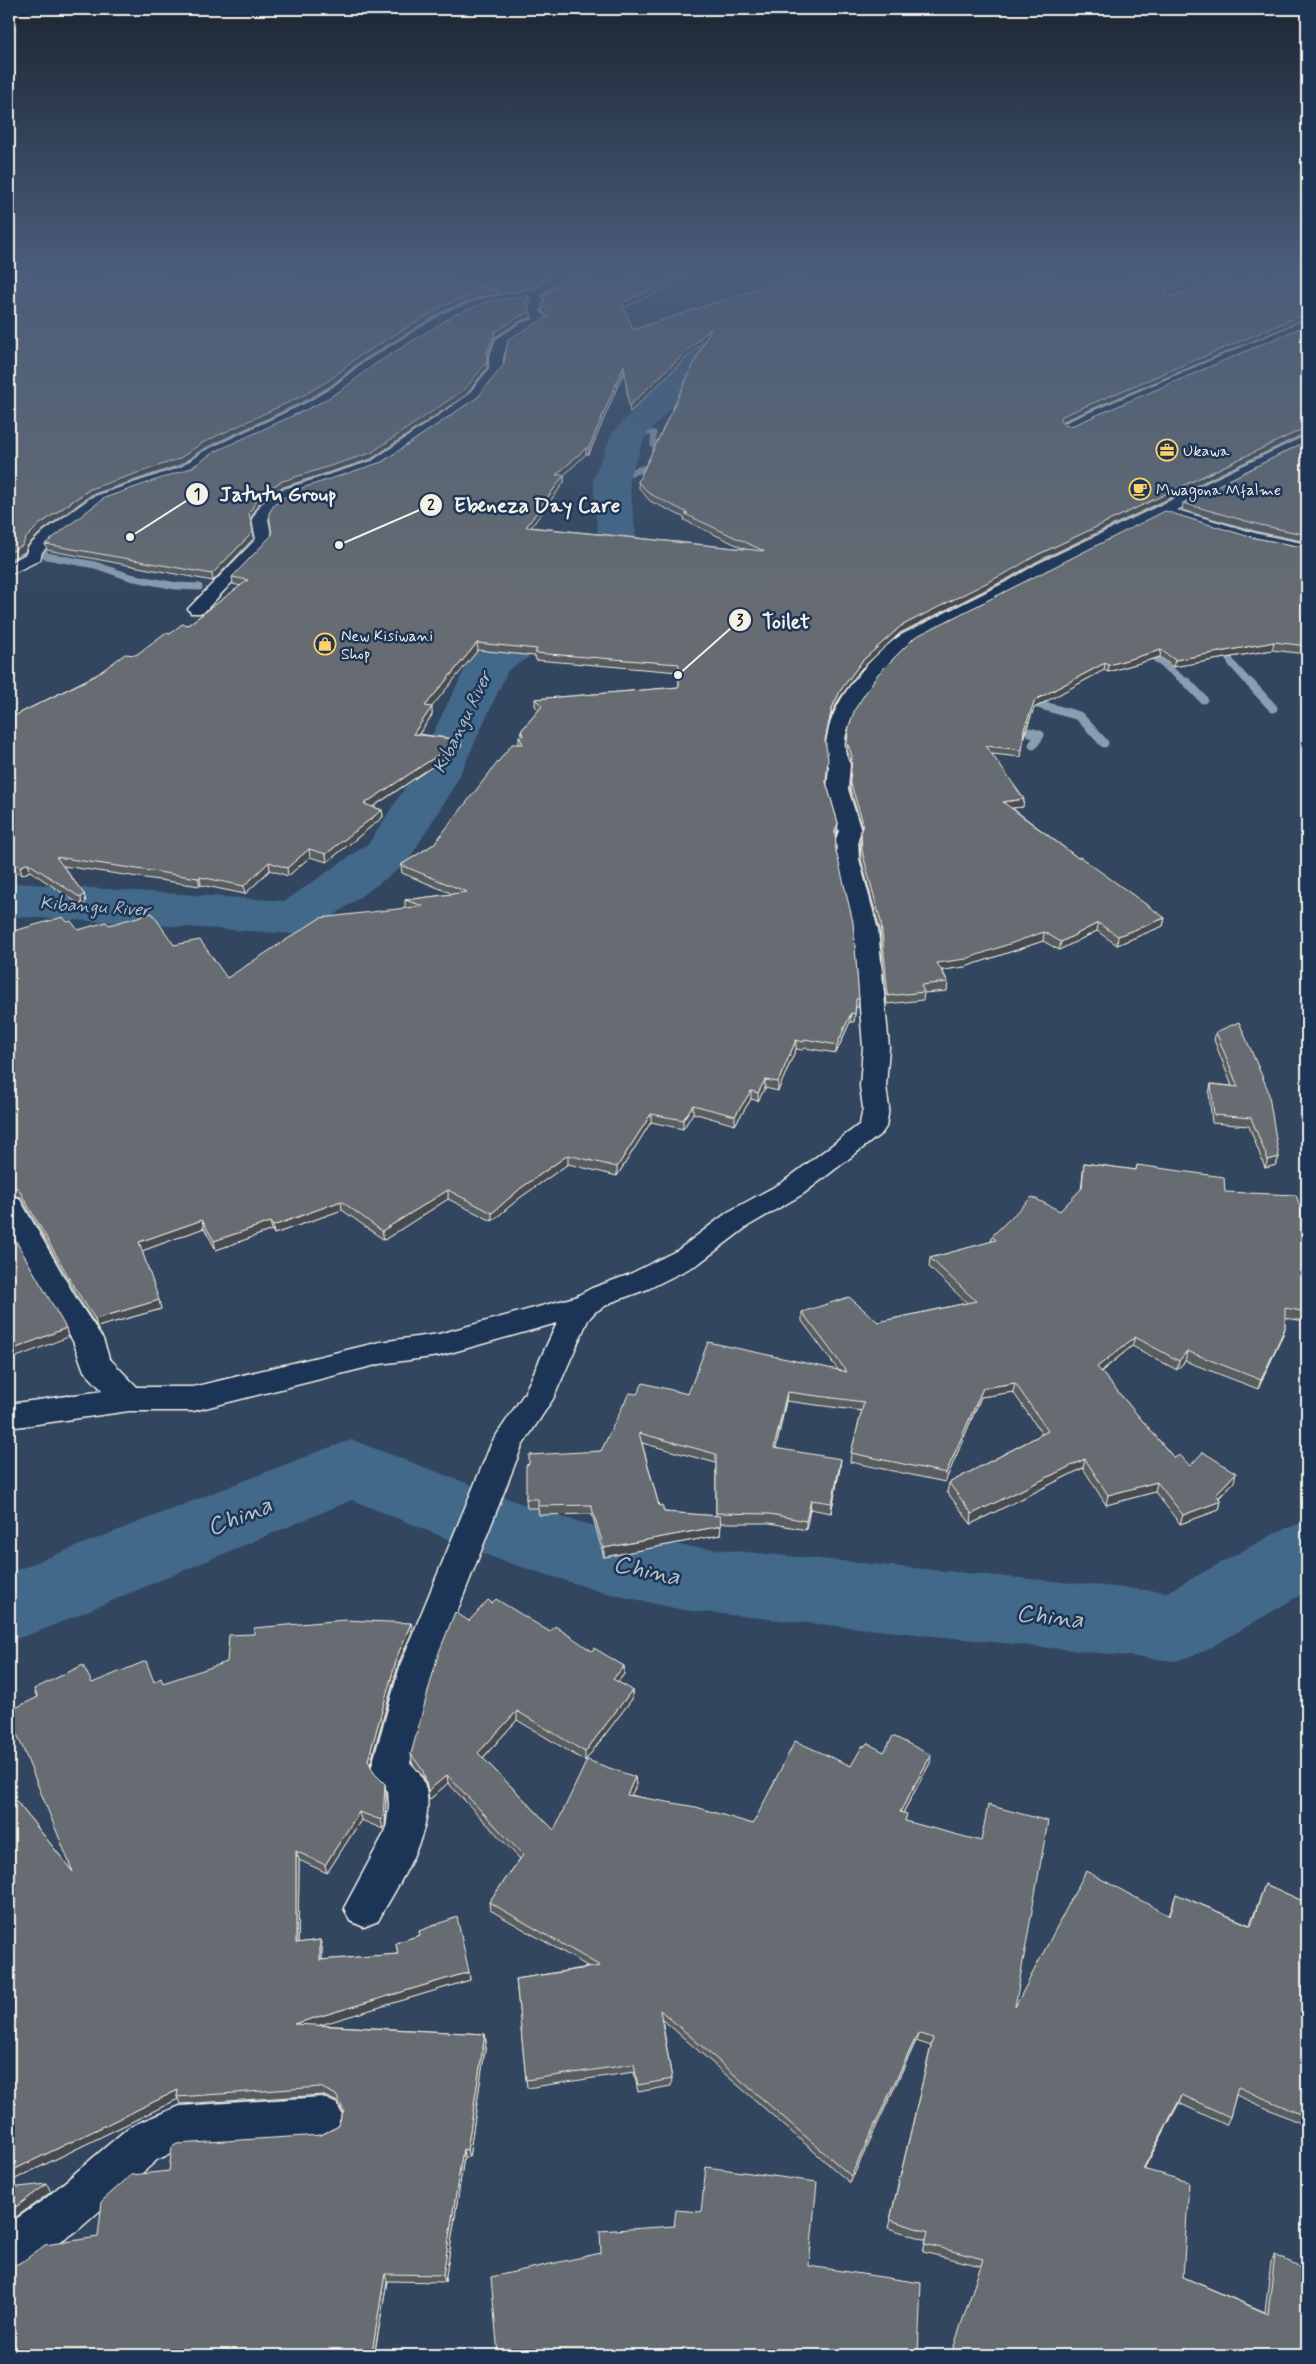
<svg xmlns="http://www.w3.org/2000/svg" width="1316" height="2364" font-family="Mynerve,sans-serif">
	<rect width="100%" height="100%" fill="#33465f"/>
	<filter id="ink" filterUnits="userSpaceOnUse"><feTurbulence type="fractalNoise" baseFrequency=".02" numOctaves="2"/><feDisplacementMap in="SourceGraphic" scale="10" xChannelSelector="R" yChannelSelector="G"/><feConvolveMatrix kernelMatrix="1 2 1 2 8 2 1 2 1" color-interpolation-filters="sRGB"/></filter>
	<g filter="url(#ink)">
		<path fill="#557574" stroke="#a4b3ae" d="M388 269H603L546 295 520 296 438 284 371 278Z"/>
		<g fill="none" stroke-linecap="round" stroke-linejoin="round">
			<path stroke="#899fb0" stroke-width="5.5" d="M630 432 654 433 653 445"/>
			<path stroke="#899fb0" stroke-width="7" d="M611 478 660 464
				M48 540 41 550 47 556 95 565 130 577 176 586 199 587
				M1220 645 1233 665 1250 684
				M1145 650 1188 684"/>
			<path stroke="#899fb0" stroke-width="9" d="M1187 682 1203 699
				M1249 682 1273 708
				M1027 701 1079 716 1104 743
				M1030 732 1040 735 1033 745"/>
			<path fill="#42698a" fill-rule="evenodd" d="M729 269H769L793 276 801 292 797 298 729 345 646 435 629 478 636 537 646 555 628 581 602 610 541 639 542 644 536 653 508 670 456 783 406 864 315 929 296 934 9 916V884L16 883 285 901 369 843 408 783 468 663 475 654 499 639 498 634 504 625 574 592 606 555 598 537 593 478 613 432 707 331 772 289 733 277Z
				M352 1440 541 1511 602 1528 683 1546 1167 1592 1279 1531 1307 1521V1591L1205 1651 1176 1661 683 1610 602 1592 500 1560 352 1500 37 1632 9 1641V1573L325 1449Z"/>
			<g stroke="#f4f1e8" stroke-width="3">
				<path id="street" d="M563 269H578L540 295 545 302 540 311 549 320 507 344 503 358V369L477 402 382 467 293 496 273 510 268 519 272 540 203 613H191L188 609 256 539 252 519 261 504 281 490 372 461 467 396 489 369V358L496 339 521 323 534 319 527 308 532 302 529 298 489 305 456 318 371 370 343 393 318 408 214 457 191 473 104 503 55 540 42 552 40 560 9 575V563L26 554 28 547 43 532 92 497 181 467 204 451 308 402 333 387 361 364 446 312 482 299 535 289Z
					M1307 319V328L1072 430 1067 431 1060 427 1062 424Z
					M1307 435V445L1177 510 1258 534 1307 544V554L1249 542 1168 517 1167 515 1049 572 1022 588 913 643C887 662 827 730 850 764L848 789 861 831 858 839 859 859 878 930 889 1047 886 1086 889 1108 886 1127 882 1133 803 1194 748 1226 698 1264 648 1289 612 1302 595 1312 588 1320 553 1399 522 1446 437 1663 410 1763C456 1803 399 1882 378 1921L364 1927 350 1921 344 1908 386 1830 389 1805 388 1791 377 1781 371 1769 401 1663 492 1442 524 1394 557 1323 439 1356 380 1364 193 1411H129L9 1428V1404L103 1391 84 1371 73 1341 51 1306 9 1230V1196L19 1198 23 1205 77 1300 103 1339 109 1358 137 1387H193L380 1342 439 1334 575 1297 592 1288 628 1275 678 1250 728 1212 783 1182 860 1124 863 1108 860 1086 863 1047 854 930 837 859 836 839 839 831 827 789 829 766C825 760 826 755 826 748 826 706 868 658 901 635L1010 580 1037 564Z
					M322 2097 337 2104 344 2119 337 2134 322 2141 180 2150 158 2159 78 2230 25 2267 9 2274V2224L46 2198 128 2128 143 2121 180 2106Z"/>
			</g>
			<use href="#street" fill="#1d3557" fill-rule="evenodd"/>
		</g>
		<path fill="#585d61" stroke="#f4f1e8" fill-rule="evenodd" d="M598 270H702L623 308 633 330 813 270H1220L1166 292V293L1171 297 1307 270V318L1061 423 1067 426 1074 425 1307 325V434L1306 433 1036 562 1009 578 900 633 861 669 839 699 831 715 825 743 826 782 838 823 837 831 835 837 836 851 859 999 858 1007H856L854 1022H850L836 1053 805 1048 803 1050 796 1049 778 1091 765 1088 758 1101 751 1099 735 1125 693 1113 683 1129 651 1122 617 1176 568 1164 521 1197 492 1221 448 1199 384 1240 342 1210 274 1234 272 1230 216 1250 204 1228 142 1251 161 1309 97 1327 79 1299 21 1197 9 1195V928L14 931 67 922 78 930 109 925 174 945 227 978 405 908V900L453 894 402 873 401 865 434 844 519 744V736L522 735 521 731 539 710 535 706V699L679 687V672L536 660 535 656 478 650 431 707 432 715 419 734 461 740V747L373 807 382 810 383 817 327 862 310 857 288 876 270 870 245 894 201 885 200 886 63 866 84 894 86 902 82 906 30 871 22 875 9 866V716H14L136 655 170 634 188 625 241 586 233 584 232 577 382 462 478 397 547 316 542 311V305L545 299V294L585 277ZM706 338 638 482 639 488 650 501 685 518 684 520 745 549 531 527 564 482V475L586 454H589L624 371 630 412Z
			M530 302 527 306 531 318 520 321 495 337 487 357V368L466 395 371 459 280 488 260 502 250 519 254 538 213 581 47 550 45 544 191 468 318 404Z
			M1307 441V542L1258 532 1182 510 1183 503Z
			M1250 537 1307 548V654L1272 650 1173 667 1160 657 1108 672 1104 670 1034 708 1024 736 1021 757 992 754 1023 807 1012 808 1078 858 1165 918 1163 926 1117 945 1097 931 1059 950 1043 941 965 967 942 970 948 982 947 991 924 993 923 1000 887 1004 880 930 861 859 860 839 861 831 862 827 850 789 852 764 847 750 849 726Z
			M1216 1032 1279 1157 1276 1165 1265 1168 1249 1126 1212 1123 1209 1093 1211 1084 1232 1086 1214 1040Z
			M1084 1163 1136 1170 1137 1165 1225 1192 1302 1279 1307 1280V1315L1305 1321 1285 1318V1328L1282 1337 1258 1389 1185 1361 1177 1370 1132 1346 1101 1372 1174 1458 1190 1466 1234 1482 1219 1498 1221 1501 1219 1510 1180 1524 1155 1492 1106 1505 1083 1468 971 1524 947 1492 949 1483 1042 1434 1013 1392 981 1397 945 1482 850 1462 851 1453 862 1411 786 1401 776 1448 840 1468 831 1513 810 1509 806 1530 770 1523H720V1535L604 1557 592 1514 539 1515 538 1508H527L526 1499 529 1464 601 1451 637 1394H688L838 1370 802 1321V1312L878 1322 967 1303 929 1267 930 1258 991 1242 992 1236 1060 1211 1081 1190ZM642 1443 716 1463V1516L664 1512 659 1506Z
			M492 1603 550 1632 624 1666V1674L618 1682 632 1690V1699L585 1761 517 1720 483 1758 554 1830 635 1777 636 1786 631 1795 753 1824 851 1766 864 1747 930 1763 903 1813 906 1822 1015 2007 1169 1916 1176 1894 1250 1925 1265 1884 1307 1903V2126L1236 2095 1230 2117 1226 2125 1179 2103 1144 2169 1183 2277 1265 2312 1271 2262 1275 2255 1307 2355 981 2266 923 2252 926 2240 888 2228 931 2046 916 2041 850 2183 662 2019 672 2079 671 2086 638 2092 634 2072 527 2088 516 1979 589 1967 490 1910 489 1902 520 1859 448 1783 429 1800 425 1779 412 1763 411 1754 469 1621Z
			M411 1623 412 1632 399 1662 370 1765 374 1773 385 1784 386 1792 385 1826 383 1829 361 1820 327 1873 299 1860 298 1943 320 1940 322 1948V1960L398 1954 396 1943 420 1935 419 1931 469 1972 470 1980 319 2025 485 2034 486 2042 469 2157H464L445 2282 387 2281 375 2352 9 2355 98 2237 169 2171 321 2135 337 2127 343 2113 338 2102 322 2095 180 2104 178 2099 9 2182V2010L11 2008 9 2006V1792L73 1872 37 1698 34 1689 92 1683 154 1682 163 1683Z"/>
		<path fill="#474c4f" stroke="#f4f1e8" d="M691 270H702L622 309V303Z
			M1208 270H1220L1166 292 1163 297 1164 292 1167 287Z
			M497 289V294L481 297 445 310 360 362 332 385 307 400 203 449 180 465 91 495 42 531 27 546 25 552 9 560V553L25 539 40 524 90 489 202 443 359 356 445 305 481 292Z
			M529 296 530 302 525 308V302Z
			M531 312V318L520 321 495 337 487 357V368L466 395 371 459 280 488 260 502 250 519 249 513 259 496 280 482 487 352 495 332 520 316Z
			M1307 313V318L1061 422 1059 421 1062 416Z
			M711 328V334L630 412 629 406Z
			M624 365V371L589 454V448Z
			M1307 427 1306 433 1036 562 1009 578 900 633 861 669 839 699 831 715 824 748 825 740 832 708 840 691 862 661 901 626 1037 555Z
			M586 448V454L557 482 556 475Z
			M564 475V482L527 533 526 527Z
			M253 532 254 538 213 581 212 574Z
			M1274 642 1272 650 1173 667 1175 660Z
			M477 643 478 650 426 714 425 706Z
			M1161 650 1160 657 1108 672 1109 665Z
			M1105 663 1104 670 1034 708 1023 737 1024 729 1035 700Z
			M432 707V715L414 741 413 734Z
			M461 740V747L365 812 364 804Z
			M1024 799 1023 807 1002 809 1003 802Z
			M382 810 383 817 327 862 326 854Z
			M838 823 837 831 834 839 835 831Z
			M309 849 310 857 288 876 287 868Z
			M269 862 270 870 245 894 244 886Z
			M28 863 30 871 22 875 20 867Z
			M200 877 201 885 200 886 198 878Z
			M84 894 86 902 82 906 81 898Z
			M1165 918 1163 926 1117 945 1118 936Z
			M1098 923 1097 931 1059 950 1061 942Z
			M1044 932 1043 941 965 967 936 971 937 963Z
			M851 1013 850 1022 836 1053 837 1045Z
			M796 1040V1049L778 1091V1082Z
			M765 1080V1088L758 1101V1093Z
			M751 1091V1099L735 1125V1116Z
			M693 1105V1113L683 1129V1120Z
			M651 1114V1122L617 1176V1167Z
			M568 1155V1164L521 1197 492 1221V1213L521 1188Z
			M1279 1157 1276 1165 1265 1168 1268 1160Z
			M448 1190V1199L384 1240 382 1231Z
			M341 1201 342 1210 274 1234 273 1226Z
			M202 1220 204 1228 142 1251 139 1242Z
			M270 1222 272 1230 216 1250 214 1241Z
			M159 1300 161 1309 97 1327 95 1319Z
			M66 1328 68 1337 9 1360V1351Z
			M1285 1328 1282 1337 1258 1389 1261 1380Z
			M1135 1337 1132 1346 1095 1376 1097 1367Z
			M1187 1351 1185 1361 1177 1370 1179 1361Z
			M1015 1383 1013 1392 981 1397 945 1482 946 1473 983 1388Z
			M787 1392 786 1401 774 1457V1448Z
			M841 1459 840 1468 831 1513 832 1503Z
			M1085 1459 1083 1468 971 1524 972 1514Z
			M1236 1473 1234 1482 1213 1503 1216 1494Z
			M1157 1482 1155 1492 1106 1505 1108 1495Z
			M811 1500 810 1509 806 1530V1521Z
			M1221 1501 1219 1510 1180 1524 1183 1515Z
			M721 1526 720 1535 604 1557V1548Z
			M411 1623 412 1632 399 1662 369 1768 368 1760 398 1654Z
			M624 1666V1674L613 1687V1679Z
			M632 1690V1699L585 1761V1752Z
			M517 1711V1720L479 1762 478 1753Z
			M931 1755 930 1763 899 1820 900 1812Z
			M447 1775 448 1783 429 1800 428 1791Z
			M635 1777 636 1786 627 1803V1795Z
			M385 1784 386 1792 385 1826 383 1829 381 1820Z
			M359 1812 361 1820 327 1873 325 1865Z
			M296 1851 299 1860 298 1951 296 1943Z
			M320 1940 322 1948V1968L320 1960Z
			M469 1972 470 1980 297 2032 294 2024Z
			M918 2033 916 2041 850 2183 851 2176Z
			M485 2034 486 2042 469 2157 467 2150Z
			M178 2090 177 2097 178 2099 9 2182V2172Z
			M1182 2095 1179 2103 1140 2176 1143 2169Z
			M463 2149 464 2157 445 2282 443 2275Z
			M47 2184 51 2192 9 2222V2212Z
			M385 2274 387 2281 374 2355 372 2352Z"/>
		<path fill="#666c71" stroke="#f4f1e8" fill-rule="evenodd" d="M9 270H340L439 280 497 289 481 292 445 305 359 356 331 379 306 394 202 443 179 459 90 489 40 524 25 539 23 545 9 553Z
			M598 270H691L622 303 633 330 813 270H1208L1167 287 1164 292 1171 297 1236 270H1307V313L1062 416 1059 421 1067 426 1074 425 1307 325V427L1037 555 1010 571 901 626 862 661 840 691 832 708 825 740 828 759 826 782 838 823 835 831 836 851 853 922 859 999H856L855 1014 851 1013 837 1045 805 1039 804 1042 796 1040 778 1082 765 1080 758 1093 751 1091 735 1116 693 1105 683 1120 651 1114 617 1167 568 1155 521 1188 492 1213 448 1190 382 1231 341 1201 273 1226 270 1222 214 1241 202 1220 139 1242 159 1300 95 1319 76 1290 18 1188 9 1186V928H10L14 931 63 917 67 922 71 921 78 930 106 922 109 925 152 913 174 945 200 940 227 978 320 918 423 906 405 900 467 892 401 865 434 844 512 744H523L519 736 524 735 521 731 542 706 535 699 679 687V664L535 653 537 649 477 643 425 706 432 707 413 734 461 740 364 804 382 810 326 854 309 849 287 868 269 862 244 886 200 877 198 878 56 857 84 894 81 898 28 863 20 867 9 859V716H14L95 676 125 654 136 655 165 633 170 634 182 624 188 625 248 580 232 577 272 535 269 513 274 505 293 491 382 462 478 397 504 364 508 339 551 315 542 305 546 297 545 294 585 277ZM711 328 638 482 650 494 688 513 685 514 764 551 526 527 564 475H556L586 448H589L624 365 629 406Z
			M528 295 529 296 525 302 531 312 520 316 495 332 487 352V362L465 389 371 453 280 482 259 496 249 513 253 532 212 574 45 544 104 498 191 468 214 452 318 404 343 389 372 366 456 314 489 301Z
			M1307 441V535L1260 525 1183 503Z
			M1165 511 1250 537 1307 548V646L1274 642 1175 660 1161 650 1109 665 1105 663 1035 700 1024 729 1022 750 986 746 1024 799 1003 802 1078 858 1080 857 1165 918 1118 936 1098 923 1061 942 1044 932 966 959 937 963 948 982 921 985 924 992 888 996 881 922 862 851 861 831 863 823 850 781 852 756 847 742 849 726 855 709 878 674 915 637Z
			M1239 1022 1268 1090 1279 1157 1268 1160 1251 1118 1214 1115 1211 1084 1238 1087 1216 1032Z
			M1084 1163 1136 1170 1137 1165 1224 1177 1225 1192 1296 1195 1301 1210 1302 1279 1307 1280V1312L1285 1308V1328L1261 1380 1187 1351 1179 1361 1135 1337 1097 1367 1174 1458 1180 1455 1190 1466 1203 1452 1236 1473 1216 1494 1221 1501 1183 1515 1157 1482 1108 1495 1085 1459 972 1514 949 1483 1048 1431 1015 1383 983 1388 946 1473 851 1453 864 1402 787 1392 774 1448 841 1459 832 1503 811 1500 806 1521 770 1514 716 1513V1454L639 1433 659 1506 662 1505 664 1512 720 1516 721 1526 604 1548 591 1505 538 1506V1499H526V1465L529 1464V1455L601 1451 629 1393 637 1394 643 1383 688 1394 708 1342 847 1372 802 1312 849 1297 878 1322 976 1301 930 1258 996 1240 992 1236 1032 1197 1060 1211 1082 1188Z
			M9 1229 66 1328 9 1351Z
			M496 1599 550 1632 555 1626 592 1651 594 1648 624 1666 613 1679 632 1690 585 1752 517 1711 478 1753 554 1830 587 1760 635 1777 627 1795 696 1807 753 1824 795 1741 851 1766 863 1745 864 1747 867 1743 884 1752 893 1736 931 1755 900 1812 907 1814 905 1821 981 1841 988 1805 1048 1821 1015 2007 1086 1871 1170 1916 1176 1894 1251 1926 1265 1884 1307 1903V2117L1238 2087 1230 2117 1182 2095 1143 2169 1189 2182 1183 2277 1268 2314 1275 2255 1307 2270V2355H951L983 2259 925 2244 928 2232 890 2220 933 2038 918 2033 851 2176 660 2010 672 2079 638 2085 634 2064 526 2080 516 1979 600 1966 489 1902 523 1855 447 1775 428 1791 423 1771 411 1754 438 1655 455 1612 469 1621 488 1600 492 1603Z
			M345 1620 411 1623 398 1654 368 1760 374 1773 385 1784 383 1817 381 1820 359 1812 325 1865 296 1851V1943L320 1940V1960L398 1954 396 1943 420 1935 419 1931 457 1917 469 1972 294 2024 485 2034 467 2150 463 2149 443 2275 385 2274 372 2352 433 2355H9V2267L22 2262 45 2245 98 2237 102 2201 131 2175 169 2171 172 2147 177 2144 321 2135 337 2127 344 2111 336 2095 320 2087 177 2097 178 2090 9 2172V2010L13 2006 9 2002V1792L73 1872 9 1714V1711L38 1697 34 1689 83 1665 92 1683 146 1661 154 1682 161 1678 163 1683 227 1662 229 1635 254 1634V1628Z
			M706 2167 817 2182 809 2266 921 2283 918 2355H498L491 2277 601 2253 600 2231 674 2226 676 2210 701 2212Z
			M47 2184 9 2212V2188Z"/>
	</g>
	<linearGradient id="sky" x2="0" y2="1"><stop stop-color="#1c2634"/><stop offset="0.45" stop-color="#4a5d7a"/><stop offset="1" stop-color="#4a5d7a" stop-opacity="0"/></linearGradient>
	<rect width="1316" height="600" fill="url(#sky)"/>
	<defs>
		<g id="office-ring" transform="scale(1.125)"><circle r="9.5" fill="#1d3557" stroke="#ffd166" stroke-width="1.5"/><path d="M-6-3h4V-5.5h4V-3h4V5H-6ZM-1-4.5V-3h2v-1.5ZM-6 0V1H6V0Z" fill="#ffd166"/></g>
		<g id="cafe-ring" transform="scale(1.125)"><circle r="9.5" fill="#1d3557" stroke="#ffd166" stroke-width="1.5"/><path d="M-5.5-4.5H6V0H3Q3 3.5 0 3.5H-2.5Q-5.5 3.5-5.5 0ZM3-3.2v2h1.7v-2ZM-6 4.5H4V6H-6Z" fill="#ffd166"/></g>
		<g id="shop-ring" transform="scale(1.125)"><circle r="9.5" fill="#1d3557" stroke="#ffd166" stroke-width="1.5"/><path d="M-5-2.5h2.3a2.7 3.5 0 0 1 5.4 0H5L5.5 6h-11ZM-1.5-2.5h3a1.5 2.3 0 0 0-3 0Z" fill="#ffd166"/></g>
	</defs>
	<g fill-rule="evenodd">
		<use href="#office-ring" x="1167" y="450"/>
		<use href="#cafe-ring" x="1140" y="489"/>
		<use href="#shop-ring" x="325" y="644"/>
	</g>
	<g text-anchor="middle" stroke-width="5" stroke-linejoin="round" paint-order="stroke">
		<g font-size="16" fill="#f4f1e8" stroke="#1d3557" text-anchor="start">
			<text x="1183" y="456">Ukawa</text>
			<text x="1156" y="495">Mwagona Mfalme</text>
			<text x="341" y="641">New Kisiwani<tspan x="341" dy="18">Shop</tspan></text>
		</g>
		<g font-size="18" font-style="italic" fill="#b6c1c7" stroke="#1d3557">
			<text transform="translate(462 722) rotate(-64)" y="6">Kibangu River</text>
			<text transform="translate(95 906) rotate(4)" y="6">Kibangu River</text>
		</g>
		<g font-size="25" font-style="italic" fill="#b6c1c7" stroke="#1d3557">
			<text transform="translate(239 1515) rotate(-22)" y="9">China</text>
			<text transform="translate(647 1569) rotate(12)" y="9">China</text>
			<text transform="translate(1050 1615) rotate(6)" y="9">China</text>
		</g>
	</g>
	<path fill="none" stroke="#f4f1e8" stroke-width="2" d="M130 537L197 494M339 545L431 505M678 675L740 620"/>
	<g fill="#f4f1e8" stroke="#1d3557" stroke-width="2">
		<circle cx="130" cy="537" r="5"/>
		<circle cx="339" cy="545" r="5"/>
		<circle cx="678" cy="675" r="5"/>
		<circle cx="197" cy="494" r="12"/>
		<circle cx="431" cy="505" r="12"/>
		<circle cx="740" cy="620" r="12"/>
	</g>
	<g font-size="15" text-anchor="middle" font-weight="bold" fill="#111">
		<text x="197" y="499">1</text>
		<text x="431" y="510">2</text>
		<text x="740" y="625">3</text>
	</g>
	<g font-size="21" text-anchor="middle" font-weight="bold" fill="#f4f1e8" stroke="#1d3557" stroke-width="5" stroke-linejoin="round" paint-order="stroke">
		<text x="278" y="501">Jatutu Group</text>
		<text x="537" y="512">Ebeneza Day Care</text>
		<text x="786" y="628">Toilet</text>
	</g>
	<rect width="1316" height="2364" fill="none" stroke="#1d3557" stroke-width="30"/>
	<rect x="15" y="15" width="1286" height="2334" fill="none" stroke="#f4f1e8" stroke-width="2" filter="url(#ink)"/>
</svg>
